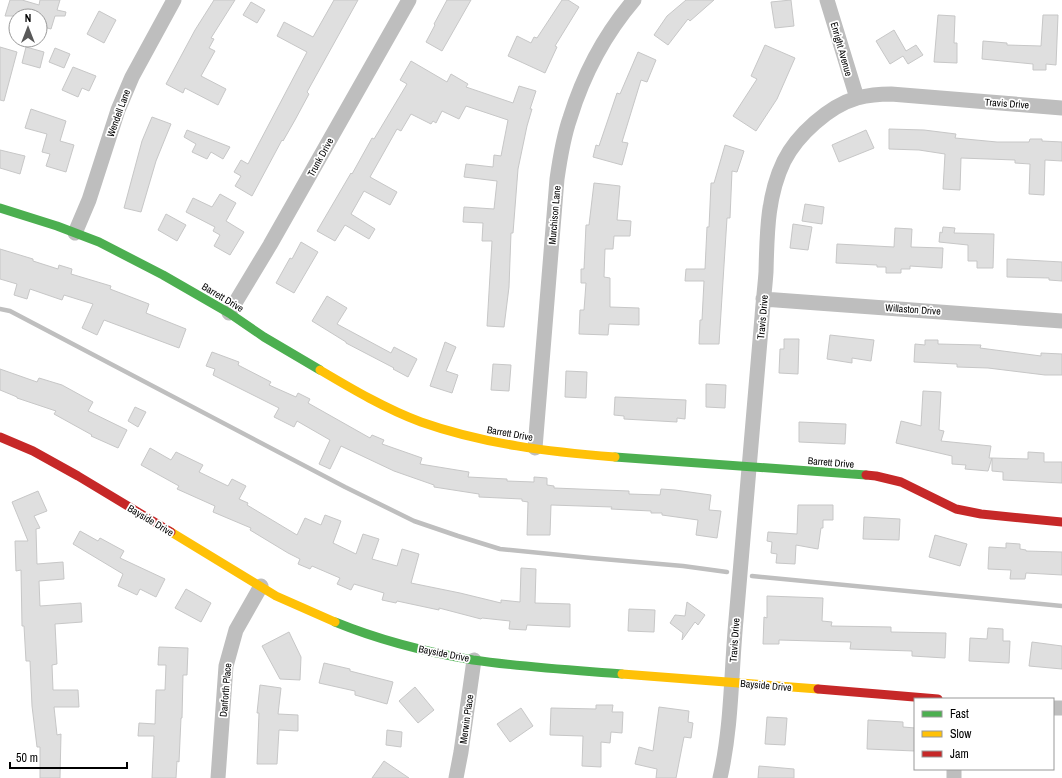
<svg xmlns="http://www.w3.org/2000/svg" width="1062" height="778" font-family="'Archivo Narrow',sans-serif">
	<rect width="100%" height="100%" fill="#fff"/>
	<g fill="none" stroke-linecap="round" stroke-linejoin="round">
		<path stroke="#bfbfbf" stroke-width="4.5" d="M0 309 10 311 345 487 414 521 458 536 500 549 591 558 683 566 727 572
			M752 576 1062 606"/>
	</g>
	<path fill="#dfdfdf" stroke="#c7c7c7" d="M10 0H22L39 5 40 0H60L57 10 66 12 65 16H55L51 29 40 26V16H5Z
		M214 0H235L211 38 214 39 209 48 215 51 201 76 226 89 218 105 185 88 183 93 166 84 195 30Z
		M334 0H358L307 92 309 94 295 120 283 141 282 140 252 196 235 186 241 176 234 172 241 160 248 164 307 52 277 36 284 22 313 37Z
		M447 0H471L442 51 426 42 435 25 434 24Z
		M562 0H568L579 7 555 46 557 47 545 73 508 56 517 36 531 43 534 37 537 38Z
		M686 0H714L690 21 688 19 668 45 654 35 667 16Z
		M791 0 794 26 775 28 771 2Z
		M251 2 265 10 257 23 243 15Z
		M99 11 116 20 104 43 87 34Z
		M938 15 955 16 954 43H957V63L934 62Z
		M1043 15H1058L1056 65 1046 64V70H1033V64L982 59 983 41 1007 43V45L1041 46Z
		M894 30 906 51 916 45 923 55 908 64 903 56 890 64 876 41Z
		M765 45 795 58 777 99 756 131 733 116 757 79 751 76Z
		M0 47 17 52 4 101 0 100Z
		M26 47 44 52 40 68 22 63Z
		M55 48 70 54 64 68 49 62Z
		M638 52 656 60 647 82 641 80 622 142 628 143 622 165 593 157 596 145 599 146 617 93 620 94Z
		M411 61 447 82 451 74 468 84 466 87 513 103 519 86 536 91 530 109H532L527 126 518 169 513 233H511L509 287 504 327 487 326 492 241H482L483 223 463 222 464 207 494 209 497 181 464 177 466 164 493 167 494 155 501 156 508 120 466 106 459 119 442 111 436 123 433 121 431 124 411 114 401 131 397 129 370 177 397 192 390 205 364 191 351 214 375 229 369 239 345 225 335 241 317 231 351 173 352 174 372 138 374 139 407 84 400 80Z
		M73 67 96 76 89 91 82 88 78 97 62 90Z
		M31 109 66 121 60 141 74 145 66 172 46 166 50 154 42 152 47 134 25 128Z
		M152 117 171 124 156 161 141 212 124 208 142 141Z
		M889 129 924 130 956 134 955 138 997 142H1029L1030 139H1042V141L1062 142V161L1045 160 1044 195 1029 194 1030 164 1015 163V160L961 158 960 190 943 189 945 154 919 150 889 149Z
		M187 130 230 147 223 159 211 152 207 159 192 152 196 144 184 137Z
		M866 130 874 148 839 162 832 145Z
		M725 145 744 151 737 172 732 171 730 218H727L719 344H699L700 320H702L704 281H685L686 269H705L707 227H709L711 183H714Z
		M0 150 25 156 20 174 0 168Z
		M594 183 620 186 617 220 631 221 630 236H614L613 249H605L604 277 610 278V307L639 308V325L609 324 608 335 579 334 580 310H584L586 283H581V269H584L586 225H589Z
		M220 194 236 203 226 221 244 232 230 255 214 246 220 235 213 231 215 227 186 212 193 198 212 207Z
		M805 204 824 207 822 224 802 221Z
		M166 214 186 225 177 241 158 230Z
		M793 224 812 227 808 250 790 248Z
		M943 227 955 228 954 233 994 234 993 268H977V261H968V245L939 242 940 232 942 233Z
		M895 228 912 229 911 247 943 248 942 268 910 266V269H901V273H886V267H877V265L836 263 837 244 894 247Z
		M301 242 318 252 294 293 276 283 290 258 292 259Z
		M0 249 33 259V261L58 269 59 265 72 269 71 274 111 286 110 289 149 304 146 313 186 329 179 348 104 320 97 335 82 328 93 304 64 295 62 300 30 289 27 299 14 295 17 284 0 279Z
		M1007 259 1062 262V281L1049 280V278L1007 277Z
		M327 296 347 308 337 324 391 353 394 347 417 359 408 377 393 369 394 368 346 343V342L312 321Z
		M830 335 874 340 871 361 852 358V363L827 359Z
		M784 339H799L798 374 779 373 780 349H784Z
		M925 340H938V344L981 345 980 348 1041 356V353L1062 354V375H1045L988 368 957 367V364L914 362 915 344 925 345Z
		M445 342 456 347 446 371 458 375 452 393 430 386Z
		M212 352 239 362 238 365 271 382 269 385 296 397 298 393 310 399 308 403 370 438 372 435 384 440 382 444 422 458 420 464 469 472 468 477 507 479V481L534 482V477L547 478V485L554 486V488L629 491V494L660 495 661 489 675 490 711 495 709 510 721 511 717 538 696 535 698 520 662 515V513H651V511L611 509 612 507 551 505 550 535H527L528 502 522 501V499L479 497V494L434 487V485L394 471 341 446 330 469 319 464 330 440 297 421 294 427 274 417 279 408 213 375 215 369 206 366Z
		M493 364 511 365 509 391 491 390Z
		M0 369 37 382 39 378 62 385 93 402 88 411 127 430 118 448 91 436 92 435 54 414 56 411 17 398V397L0 390Z
		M566 371 587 372 586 398 565 397Z
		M706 384 726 385 725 408 706 407Z
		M923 391 941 392 939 430 944 431 941 441 991 446 989 458H992L988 471 965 469 966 465 952 464V456L896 443 901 421 921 426Z
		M615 397 686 400 685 419 677 418V422L624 419V416L614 415Z
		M135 407 146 412 138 427 128 421Z
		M799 422 846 424 845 444 799 442Z
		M150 448 171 460 176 452 203 465 199 472 228 486 232 479 246 486 239 499 248 503 247 505 297 535 305 518 321 525 325 515 341 521 333 543 356 554 363 534 379 539 372 559 397 566 402 549 419 554 411 583 460 593 501 603V600L520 602 521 568 536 569 535 603 570 604V627L527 625 526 630 509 629 510 621 482 618 481 619 439 608V610L397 601 396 603 382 600 384 593 354 584 351 590 337 584 340 578 312 566 310 569 298 564 300 559 288 553 250 530 251 528 213 512 215 506 177 489 179 486 141 465Z
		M1028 452 1044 453V462H1062V483L1003 480V472L992 471V458L1028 459Z
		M38 491 47 511 34 516 40 528 36 529 37 564 63 562 64 579 39 581 40 606 81 603 82 622 55 624 57 664 52 665 53 690H78L79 707H54L57 735 61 734 60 778H40V747H37L32 706 30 661H26L24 626H22L21 570 16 571 15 541H28L12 502Z
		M798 505H833V520H823V528H821L818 549 796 545 795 564 776 563 777 554 771 553 772 542 767 541 768 532 797 534Z
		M864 517 900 519 899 540 863 539Z
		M80 531 98 541 100 538 124 551 120 558 165 579 156 597 140 589 137 595 118 586 123 574 73 544Z
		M935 535 967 544 960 566 929 557Z
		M1006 543 1020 544V549L1026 550V551L1062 552V575L1026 573 1025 579H1010L1011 570 988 569 989 547 1006 548Z
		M186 589 211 603 201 622 175 608Z
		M767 596 823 598 822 621 832 622 831 626 891 627V632L946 633 945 658 912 656V651L850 649 851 642 779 640V644H763L764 617 767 618Z
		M687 602 705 615 698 625 695 622 682 640 683 633 670 623 675 615 685 616Z
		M629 609 655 610 654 632 628 631Z
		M988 628 1003 629V641H1010L1009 663 969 661 970 638 987 639Z
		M289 632 301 657 300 680 280 679 262 646Z
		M1032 642 1062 646V669L1029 666Z
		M159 647 188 648 187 675H183L182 718H181L179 762 177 761 176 778H152L154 736H138L139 723 155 724 156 690H165L166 665H158Z
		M324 663 350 669V671L393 682 387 704 355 695V691L319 683Z
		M260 685 281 688 278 714 298 715V731L279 730 277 764H257L259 713H257Z
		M415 687 434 710 418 723 399 701Z
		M596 705H613L612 712H623L622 733 611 732 610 743 601 742V767L582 766 583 736 550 735 551 708 596 709Z
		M659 707 689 711 688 722 693 723 691 738 684 737 676 778H656L657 769 635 764 639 747 653 751Z
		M521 708 533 726 510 742 497 724Z
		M767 717 787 718 785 745 765 744Z
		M868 720 903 722V727L915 728V751L867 749Z
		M387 730 402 732 401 747 386 745Z
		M384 761 409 778H372Z
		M759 766 794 769V778H758Z"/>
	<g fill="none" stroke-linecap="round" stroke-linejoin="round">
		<path stroke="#bebebe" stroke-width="15" d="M827 0 857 98
			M75 233 89 200 118 110 132 77 174 0
			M763 299 1062 321
			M229 313 270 245 409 0
			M535 448 557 179C560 158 563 138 570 118 583 76 605 34 634 0
			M1053 708H1062
			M218 778 226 666 236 630 261 586
			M456 778 461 752 474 660
			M720 778C732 726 731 672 736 620 744 519 753 418 762 317 763 302 765 287 766 272 767 234 767 196 784 161 797 135 829 106 857 98 869 95 880 94 891 94L1062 108
			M954 778V769"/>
		<path stroke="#4caf50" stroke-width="9" d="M0 208 57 226 99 242 163 275 229 313 264 337 320 370
			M615 457 866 475
			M335 622C379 640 426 652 473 660 522 667 572 670 622 674"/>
		<path stroke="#ffc107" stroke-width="9" d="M320 370C352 389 386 409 421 422 483 444 550 452 615 457
			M171 532 276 596 335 622
			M622 674 818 689"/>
		<path stroke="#c62828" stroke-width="9" d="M0 437 33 451 78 476 171 532
			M866 475 876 476 901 482 956 509 981 514 1062 522
			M818 689 938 699"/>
	</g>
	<g text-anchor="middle" stroke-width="3.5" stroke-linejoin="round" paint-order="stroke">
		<g font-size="10" fill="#000" stroke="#fff">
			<text transform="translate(842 49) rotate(74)" y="4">Enright Avenue</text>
			<text transform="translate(1007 103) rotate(4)" y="4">Travis Drive</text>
			<text transform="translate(118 113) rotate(-70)" y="4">Wendell Lane</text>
			<text transform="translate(320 157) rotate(-61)" y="4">Trunk Drive</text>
			<text transform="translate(554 215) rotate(-85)" y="4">Murchison Lane</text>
			<text transform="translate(223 297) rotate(31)" y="4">Barrett Drive</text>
			<text transform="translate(913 309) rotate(4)" y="4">Willaston Drive</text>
			<text transform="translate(762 317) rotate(-85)" y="4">Travis Drive</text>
			<text transform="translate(510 433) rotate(10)" y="4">Barrett Drive</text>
			<text transform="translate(831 462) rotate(5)" y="4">Barrett Drive</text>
			<text transform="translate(151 520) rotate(31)" y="4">Bayside Drive</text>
			<text transform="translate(734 640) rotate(-86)" y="4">Travis Drive</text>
			<text transform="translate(444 653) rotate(11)" y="4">Bayside Drive</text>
			<text transform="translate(766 685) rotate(5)" y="4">Bayside Drive</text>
			<text transform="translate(225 690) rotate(-85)" y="4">Danforth Place</text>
			<text transform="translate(466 719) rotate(-82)" y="4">Merwin Place</text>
		</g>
	</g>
	<rect x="914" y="698" width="140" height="72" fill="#ffffff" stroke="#999999"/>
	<rect x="922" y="711" width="20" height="6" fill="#4caf50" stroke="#999999"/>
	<text x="950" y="718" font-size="12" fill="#000000">Fast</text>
	<rect x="922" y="731" width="20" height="6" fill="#ffc107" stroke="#999999"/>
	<text x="950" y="738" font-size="12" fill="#000000">Slow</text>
	<rect x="922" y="751" width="20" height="6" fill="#c62828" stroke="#999999"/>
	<text x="950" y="758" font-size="12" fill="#000000">Jam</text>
	<g transform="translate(28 28)"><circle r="19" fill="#ffffff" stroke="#999999"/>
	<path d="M0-3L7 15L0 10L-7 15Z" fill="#595959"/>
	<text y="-6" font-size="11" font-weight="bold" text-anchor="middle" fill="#000000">N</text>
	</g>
	<path d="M10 762v6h117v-6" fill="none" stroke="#000000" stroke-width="2"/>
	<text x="16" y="762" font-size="12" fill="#000000" stroke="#ffffff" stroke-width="3" paint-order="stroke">50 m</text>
</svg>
